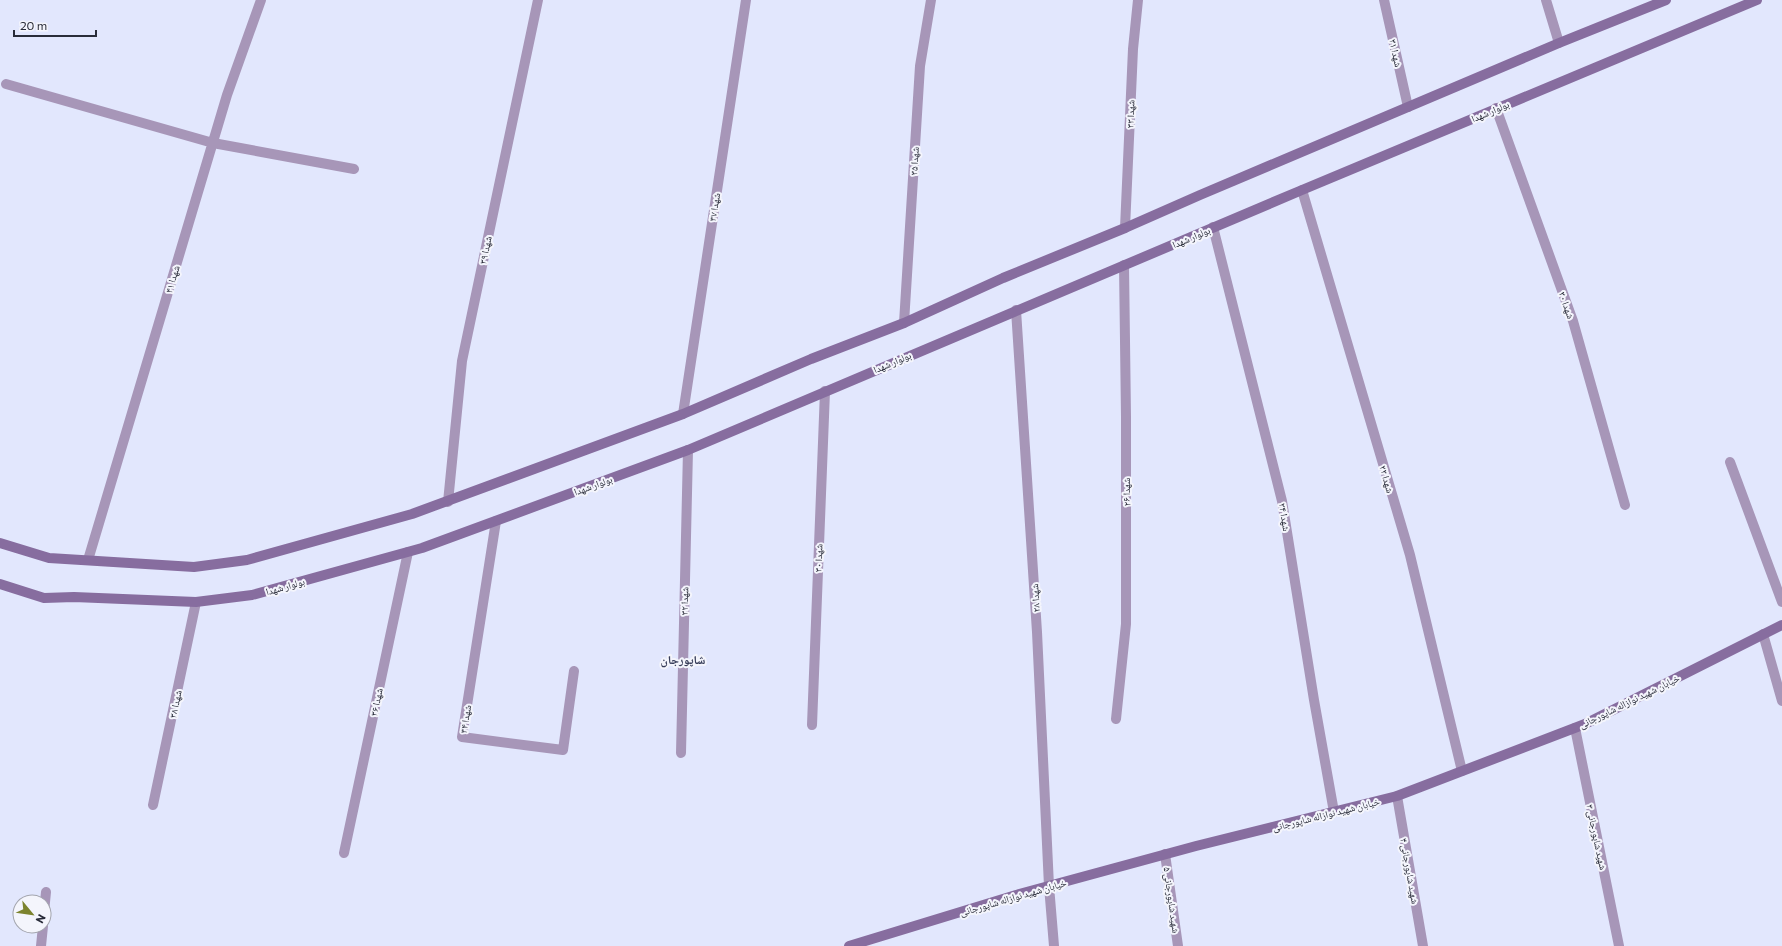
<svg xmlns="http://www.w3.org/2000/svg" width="1782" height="946" font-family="Commissioner,'Noto Naskh Arabic',sans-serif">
	<rect width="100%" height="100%" fill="#e2e7fd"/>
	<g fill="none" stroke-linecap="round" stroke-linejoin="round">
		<path stroke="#a796b8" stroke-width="10" d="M1384 0 1408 107
			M1546 0 1559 43
			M6 84 213 143 354 169
			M1496 108 1573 321 1625 505
			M1302 190 1410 555 1462 771
			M1213 227 1282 501 1314 700 1334 812
			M1125 228 1133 49 1138 0
			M1016 310 1037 632 1049 886 1054 946
			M904 323 920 66 931 0
			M683 414 746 0
			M1730 462 1782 602
			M448 502 462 361 538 0
			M496 521 462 737 563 750 574 671
			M88 560 227 95 261 0
			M1763 634 1782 701
			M1116 719 1126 624V417L1124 265
			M812 725 825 391
			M1575 728 1619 946
			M681 753 688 450
			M1397 796 1423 946
			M153 805 196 602
			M344 853 408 552
			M1165 854 1178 946
			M44 912 46 892
			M41 946 43 926"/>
		<path stroke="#876d9f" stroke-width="10" d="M0 543 49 558 194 567 247 560 412 514 683 414 811 359 904 323 1003 278 1125 228 1200 195 1559 43 1666 0
			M0 584 44 598 74 597 196 602 252 595 422 548 688 450 1302 190 1757 0
			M849 946 1016 895 1196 846 1397 796 1585 724 1782 625"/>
	</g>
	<g text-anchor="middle" stroke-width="4" stroke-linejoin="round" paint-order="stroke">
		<g font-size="10" fill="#292c39" stroke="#f4f5fc">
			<text transform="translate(1396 53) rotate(78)" y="4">شهدا ۳۱</text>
			<text transform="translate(1490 111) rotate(-23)" y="4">بولوار شهدا</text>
			<text transform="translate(1130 114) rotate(-88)" y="4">شهدا ۳۳</text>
			<text transform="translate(914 161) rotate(-87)" y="4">شهدا ۳۵</text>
			<text transform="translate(714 207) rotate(-81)" y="4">شهدا ۳۷</text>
			<text transform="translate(1191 237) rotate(-23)" y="4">بولوار شهدا</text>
			<text transform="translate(485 250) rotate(-78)" y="4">شهدا ۳۹</text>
			<text transform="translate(172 279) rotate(-73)" y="4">شهدا ۴۱</text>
			<text transform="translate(1567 305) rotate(70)" y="4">شهدا ۲۰</text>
			<text transform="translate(892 362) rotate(-23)" y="4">بولوار شهدا</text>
			<text transform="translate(1387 479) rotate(74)" y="4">شهدا ۲۲</text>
			<text transform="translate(593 485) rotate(-20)" y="4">بولوار شهدا</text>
			<text transform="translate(1126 492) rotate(-90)" y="4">شهدا ۲۶</text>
			<text transform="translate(1285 517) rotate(81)" y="4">شهدا ۲۴</text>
			<text transform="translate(818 558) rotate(-88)" y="4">شهدا ۳۰</text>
			<text transform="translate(285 586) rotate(-16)" y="4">بولوار شهدا</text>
			<text transform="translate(1035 598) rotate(-94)" y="4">شهدا ۲۸</text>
			<text transform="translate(684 601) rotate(-89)" y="4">شهدا ۳۲</text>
			<text transform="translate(1629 701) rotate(-26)" y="4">خیابان شهید نوازاله شاپورجانی</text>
			<text transform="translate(376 702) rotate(-78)" y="4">شهدا ۳۶</text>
			<text transform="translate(175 704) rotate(-78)" y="4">شهدا ۳۸</text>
			<text transform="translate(465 719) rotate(-81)" y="4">شهدا ۳۴</text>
			<text transform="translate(1326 814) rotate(-14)" y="4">خیابان شهید نوازاله شاپورجانی</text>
			<text transform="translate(1597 837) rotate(78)" y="4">شهید شاپورجانی ۳</text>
			<text transform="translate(1410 871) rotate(80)" y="4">شهید شاپورجانی ۴</text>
			<text transform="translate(1013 897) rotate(-16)" y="4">خیابان شهید نوازاله شاپورجانی</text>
			<text transform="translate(1172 900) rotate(82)" y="4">شهید شاپورجانی ۵</text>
		</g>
		<g font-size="12" font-weight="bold" fill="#383e5a" stroke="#f4f5fc">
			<text x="683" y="664">شاپورجان</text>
		</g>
	</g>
	<g transform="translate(32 914) rotate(119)"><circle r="19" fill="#f4f5fc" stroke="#a3a5ae"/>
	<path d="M0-3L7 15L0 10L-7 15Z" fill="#7c832e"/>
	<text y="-6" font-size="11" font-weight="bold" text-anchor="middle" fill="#292c39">N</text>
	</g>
	<path d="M14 30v6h82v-6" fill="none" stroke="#292c39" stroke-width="2"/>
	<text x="20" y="30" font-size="12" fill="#292c39" stroke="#f4f5fc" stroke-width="3" paint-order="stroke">20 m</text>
</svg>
